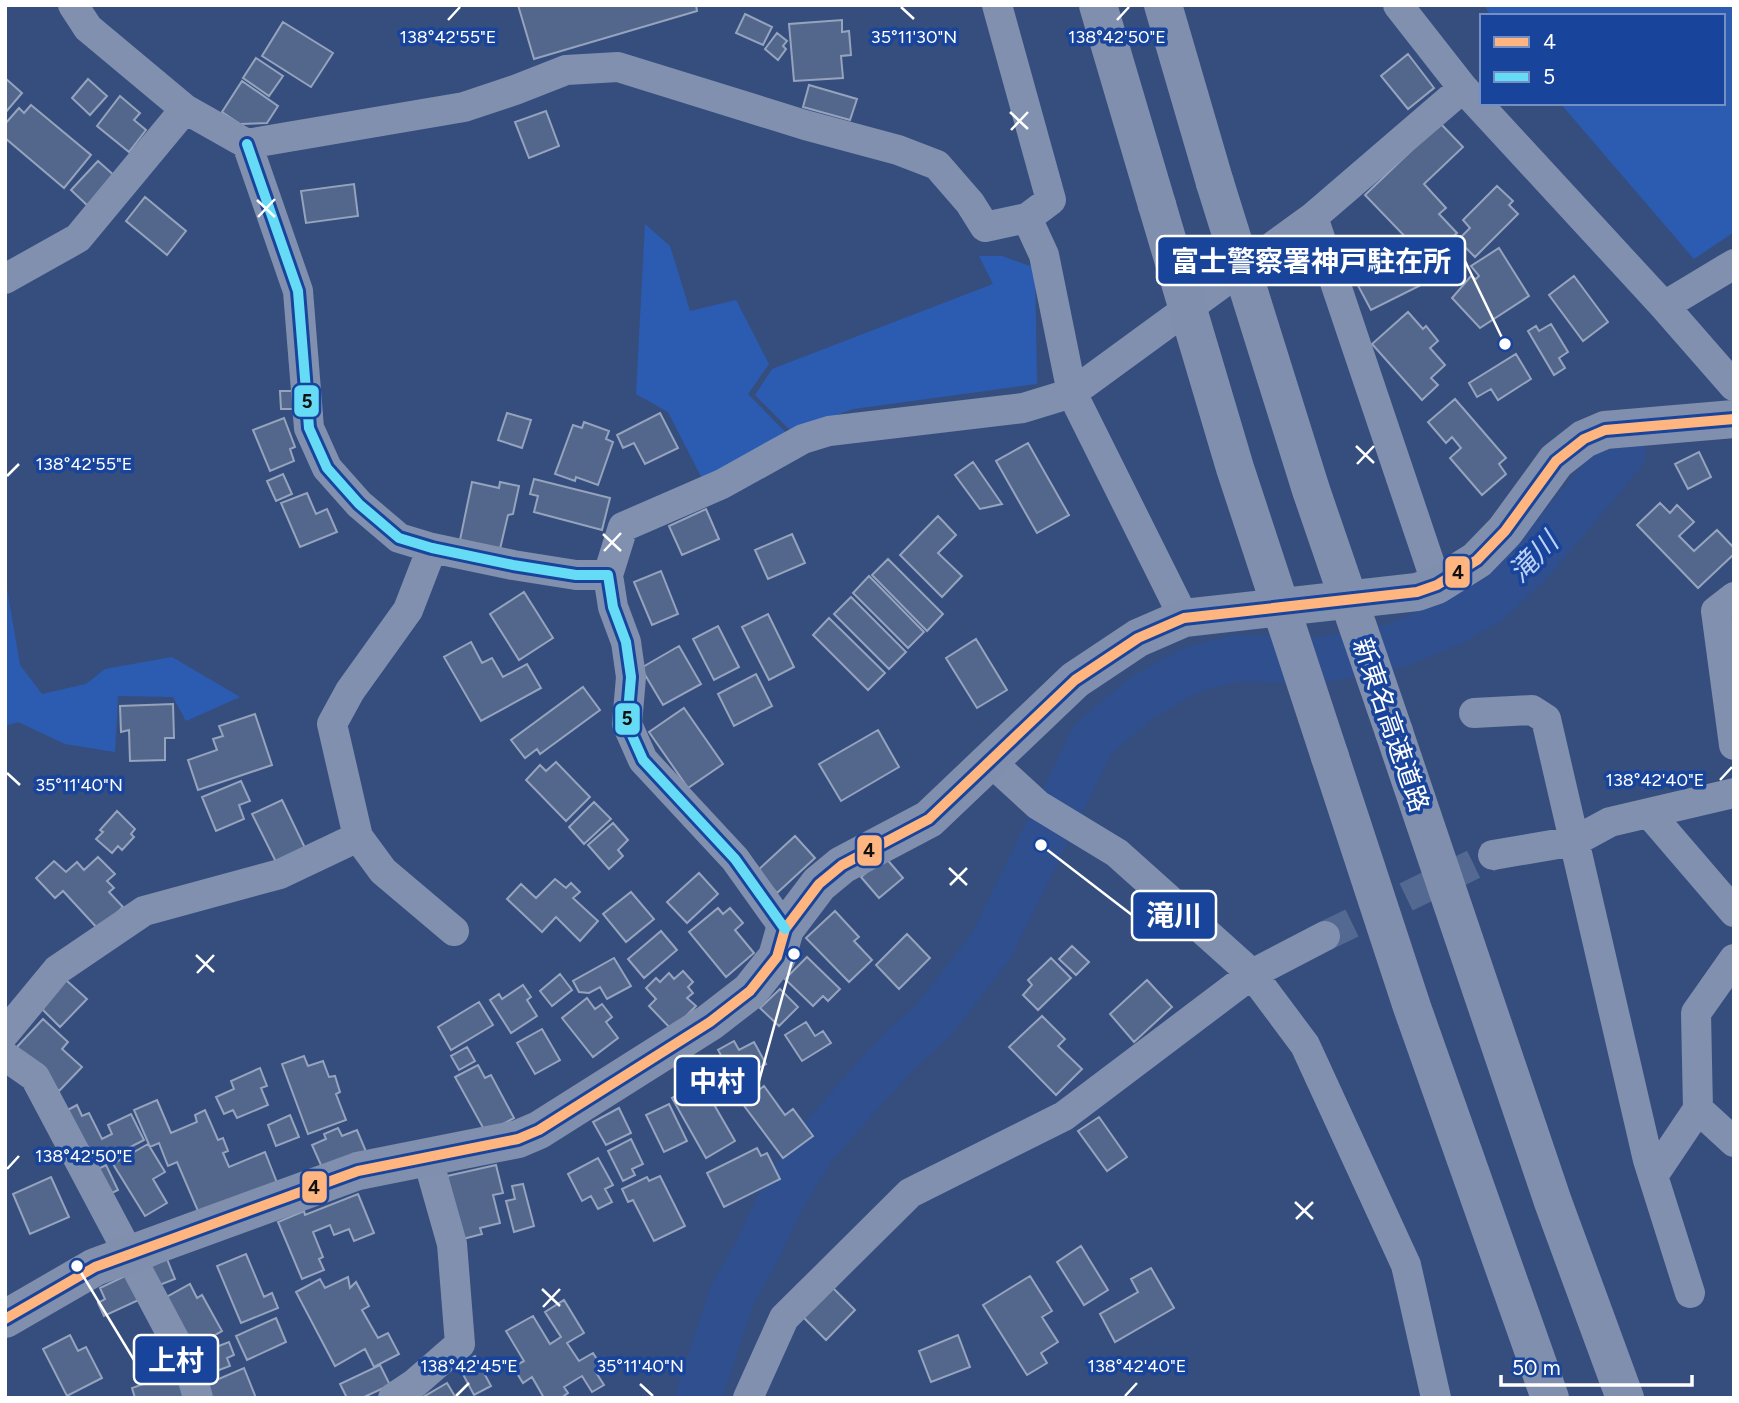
<svg xmlns="http://www.w3.org/2000/svg" width="1739" height="1403" font-family="Figtree,'Noto Sans JP',sans-serif">
	<rect width="100%" height="100%" fill="#364e7e"/>
	<path fill="#2c5cb2" d="M1484 5H1734V232L1694 259 1560 103H1723V16H1491Z
		M645 224 670 246 690 311 736 300 769 364 748 394 791 438 708 490 668 412 636 394Z
		M979 256H1002L1035 268 1037 384 853 409 791 431 755 395 772 369 993 284Z
		M5 577 20 665 42 694 86 684 105 669 172 657 240 697 186 721 173 697 118 696 115 752 65 744 18 722 5 726Z"/>
	<g fill="none" stroke-linecap="round" stroke-linejoin="round">
		<path stroke="#304f8f" stroke-width="46" d="M698 1398 732 1295 755 1255 782 1198 815 1145 898 1052 933 1021 991 946 1093 739 1140 699 1190 670 1237 658 1316 661 1395 646 1451 623 1488 602 1531 562 1623 453"/>
	</g>
	<path fill="#53678d" stroke="#95a3bd" stroke-width="2" d="M518 5H696L697 11 534 59Z
		M745 14 772 27 763 45 736 33Z
		M842 20V32L849 31 851 55 841 56 843 78 794 81 789 24Z
		M283 22 333 53 311 87 262 56Z
		M777 33 787 41 783 46 786 49 778 60 765 49Z
		M1408 54 1434 88 1408 109 1381 76Z
		M256 58 283 76 269 96 243 78Z
		M5 78 22 93 5 113Z
		M88 79 107 96 90 115 72 98Z
		M242 81 278 106 267 123 240 124 222 112Z
		M809 85 857 99 850 120 803 107Z
		M120 96 140 113 134 120 146 130 129 152 97 126Z
		M31 105 91 155 64 188 5 138V124L19 108 24 113Z
		M546 111 559 146 529 158 515 122Z
		M1440 123 1463 147 1424 184 1446 208 1439 214 1457 233 1437 251 1443 257 1452 249 1460 257 1442 275 1365 195Z
		M98 161 116 177 89 207 71 190Z
		M354 184 358 216 306 223 301 191Z
		M1497 186 1513 201 1509 205 1518 214 1475 257 1458 240 1470 228 1463 220Z
		M145 197 186 231 167 255 126 221Z
		M1499 248 1529 296 1480 328 1452 298 1471 276 1476 279 1479 276 1471 266Z
		M1404 252 1421 285 1371 310 1354 278Z
		M1574 276 1608 322 1583 341 1549 295Z
		M1408 312 1423 329 1426 326 1438 341 1430 348 1445 365 1431 378 1438 385 1422 400 1372 344Z
		M1551 324 1568 352 1559 358 1565 368 1554 375 1528 331 1536 326 1539 331Z
		M1516 354 1531 379 1498 400 1491 389 1477 397 1469 383Z
		M280 391H296L297 409H281Z
		M1455 399 1506 458 1499 464 1506 474 1482 495 1450 458 1461 448 1452 437 1446 443 1428 422Z
		M507 413 531 420 522 448 498 440Z
		M660 413 678 448 645 464 634 443 623 448 617 435Z
		M284 418 295 447 290 449 294 461 270 471 253 430Z
		M584 422 609 431 606 439 613 442 598 485 576 477 575 481 555 474 573 425 582 428Z
		M1028 443 1069 515 1037 533 996 461Z
		M1699 452 1711 477 1688 489 1675 464Z
		M973 462 1002 504 980 509 955 475Z
		M283 474 292 494 276 501 267 481Z
		M534 479 610 498 602 530 534 512 538 496 530 494Z
		M472 482 499 488 500 482 519 486 513 514 508 515 500 549 460 540Z
		M307 493 316 514 327 509 337 532 300 547 281 503Z
		M1660 503 1670 513 1677 505 1694 522 1679 536 1694 551 1717 530 1734 548V554L1698 588 1637 525Z
		M706 509 719 539 682 555 669 526Z
		M938 516 956 535 938 553 962 576 942 597 900 555Z
		M792 534 805 563 768 579 755 550Z
		M888 559 943 614 927 631 872 575Z
		M661 571 678 614 652 625 634 582Z
		M869 576 924 632 908 648 853 593Z
		M524 592 553 638 519 660 490 614Z
		M851 597 906 652 889 669 834 614Z
		M768 614 794 667 769 680 742 627Z
		M829 618 885 673 868 690 813 635Z
		M718 626 739 667 714 680 693 639Z
		M976 639 1007 690 977 708 946 658Z
		M471 642 482 663 492 658 503 677 527 664 541 688 481 721 444 657Z
		M679 646 701 684 663 705 641 668Z
		M756 674 772 706 734 726 718 694Z
		M583 687 600 710 540 754 537 749 525 758 511 740Z
		M173 704 174 738H165V760L130 761 129 730 121 732 120 706Z
		M684 708 723 764 688 788 649 732Z
		M255 714 272 765 198 790 188 760 217 750 213 739 223 736 219 726Z
		M878 730 899 767 841 801 819 764Z
		M556 762 590 797 566 821 526 780 540 765 546 771Z
		M241 781 250 801 239 805 244 819 216 831 202 797Z
		M282 800 306 850 277 864 252 814Z
		M594 802 611 819 584 844 569 827Z
		M117 811 135 829 131 834 134 837 122 850 118 846 112 853 96 839 103 832 100 830Z
		M613 823 628 840 618 850 623 856 609 869 588 845Z
		M795 836 815 858 777 893 757 871Z
		M98 857 115 874 107 881 114 888 109 892 123 907 99 930 63 891 55 898 36 878 54 861 66 872 77 862 84 870Z
		M885 857 903 878 879 898 861 877Z
		M699 873 718 894 687 923 667 902Z
		M555 879 566 888 571 883 580 892 573 898 598 921 580 941 556 917 542 932 507 899 521 884 536 898Z
		M631 892 654 919 626 942 603 914Z
		M718 908 723 914 730 908 743 923 735 930 754 953 726 977 689 932Z
		M835 911 859 937 854 941 872 960 849 982 806 938Z
		M661 931 677 950 644 978 628 959Z
		M907 934 930 958 899 989 876 965Z
		M1072 946 1089 962 1076 975 1059 959Z
		M807 957 840 989 828 1001 823 996 813 1006 785 979Z
		M614 958 631 986 607 999 600 987 589 993 579 992 573 981Z
		M1051 958 1071 978 1038 1010 1023 995 1032 985 1028 980Z
		M683 971 693 982 688 987 693 993 687 998 696 1006 672 1030 649 1006 656 999 646 988 656 978 660 982 669 973 674 979Z
		M560 974 572 990 552 1006 540 991Z
		M66 980 87 999 60 1027 40 1007Z
		M1147 980 1172 1007 1134 1042 1110 1014Z
		M523 985 531 997 527 1000 537 1016 511 1033 490 1000 499 994 502 999Z
		M780 989 798 1007 779 1026 760 1008Z
		M587 998 595 1009 602 1004 612 1017 606 1022 618 1038 593 1057 562 1018Z
		M479 1002 493 1025 451 1050 438 1027Z
		M1042 1016 1065 1039 1058 1046 1082 1069 1056 1095 1009 1047Z
		M43 1019 68 1042 62 1049 82 1067 59 1091 14 1050Z
		M806 1022 815 1036 823 1031 831 1043 802 1061 785 1035Z
		M542 1029 560 1060 535 1074 517 1043Z
		M734 1041 739 1050 754 1042 766 1064 753 1071 757 1079 740 1089 718 1050Z
		M467 1047 475 1061 459 1070 451 1056Z
		M304 1056 308 1066 323 1061 329 1077 335 1076 340 1092 336 1094 346 1120 308 1134 282 1064Z
		M478 1065 485 1078 491 1075 514 1118 486 1133 455 1077Z
		M260 1068 267 1086 261 1088 268 1105 237 1118 233 1110 224 1114 216 1097 234 1089 231 1081Z
		M701 1082 735 1141 706 1158 672 1098Z
		M764 1086 785 1115 793 1109 813 1136 783 1158 742 1103Z
		M157 1100 171 1133 197 1122 195 1115 205 1110 218 1140 223 1138 228 1151 223 1153 229 1167 265 1152 281 1193 204 1225 177 1162 168 1166 159 1143 150 1147 134 1110Z
		M669 1104 687 1141 664 1152 646 1115Z
		M77 1105 82 1116 89 1113 102 1139 112 1134 108 1125 131 1114 144 1140 90 1168 62 1113Z
		M619 1108 631 1133 606 1145 593 1122Z
		M290 1115 299 1137 276 1146 268 1125Z
		M1099 1117 1127 1157 1107 1171 1078 1131Z
		M338 1128 342 1136 357 1130 367 1154 324 1172 312 1145 326 1139 324 1134Z
		M631 1139 643 1164 632 1169 635 1175 623 1181 608 1151Z
		M148 1144 165 1172 153 1179 167 1203 145 1216 113 1164Z
		M757 1148 761 1156 767 1153 780 1179 724 1207 707 1173Z
		M598 1158 613 1185 605 1189 612 1202 598 1209 591 1196 582 1201 568 1174Z
		M106 1165 118 1190 104 1197 92 1172Z
		M496 1165 503 1193 493 1195 500 1223 480 1228 482 1234 463 1239 447 1176Z
		M660 1176 685 1226 654 1241 633 1200 628 1202 622 1189 647 1177 649 1181Z
		M51 1177 69 1217 30 1234 13 1194Z
		M523 1184 534 1226 514 1232 506 1201 515 1199 512 1186Z
		M358 1194 374 1233 354 1241 349 1229 334 1235 330 1225 313 1232 323 1257 319 1259 324 1270 302 1279 278 1222 304 1211 305 1215Z
		M1081 1246 1108 1290 1084 1305 1057 1262Z
		M246 1254 264 1297 272 1293 278 1308 241 1323 217 1266Z
		M167 1259 175 1279 157 1286 149 1267Z
		M1151 1268 1174 1308 1115 1342 1100 1314 1138 1292 1131 1279Z
		M131 1273 143 1298 104 1316 98 1303 105 1299 100 1288Z
		M1030 1276 1052 1311 1042 1317 1058 1342 1041 1353 1047 1363 1027 1375 983 1305Z
		M348 1277 350 1288 356 1282 369 1306 362 1310 378 1338 388 1333 399 1354 374 1367 365 1349 335 1366 296 1292 320 1279 325 1288Z
		M190 1284 197 1298 202 1295 222 1331 190 1349 163 1299Z
		M830 1285 855 1310 826 1340 800 1314Z
		M564 1300 584 1333 567 1343 579 1361 593 1353 602 1367 595 1371 604 1385 592 1392 582 1376 564 1387 568 1393 561 1398H544L532 1377 523 1383 513 1367 524 1361 506 1331 533 1316 550 1344 561 1337 545 1312Z
		M276 1318 286 1342 247 1360 236 1336Z
		M70 1335 78 1351 86 1347 102 1378 67 1396 43 1349Z
		M958 1335 970 1367 931 1382 919 1351Z
		M229 1342 234 1355 227 1358 230 1366 203 1376 195 1355Z
		M475 1356 491 1386 474 1395 458 1365Z
		M380 1365 390 1385 362 1398H347L340 1384Z
		M244 1368 256 1398H205L200 1387Z
		M176 1372 185 1398H135L132 1388Z
		M447 1383 456 1398H426L425 1396Z"/>
	<g fill="none" stroke-linecap="round" stroke-linejoin="round">
		<path stroke="#546991" stroke-width="30" stroke-dasharray="30 15" stroke-linecap="butt" d="M1325 936 1493 855"/>
		<path stroke="#8190af" stroke-width="30" d="M73 5 88 28 185 109 247 144 464 107 515 90 566 70 618 67 805 125 898 150 937 165 970 203 985 227 1027 218 1044 255 1072 393 1184 618
			M997 5 1051 200 1027 218
			M1398 5 1463 88 1664 306 1734 386
			M247 144 298 291 309 428 327 468 359 504 399 538 432 548 513 565 576 575H608L613 607 626 642 631 677 627 724 643 760 735 859 785 929
			M1313 217 1437 585
			M5 279 78 238 185 109
			M1664 306 1734 264
			M432 548 408 610 350 691 332 724 358 837 383 871 454 931
			M608 575 623 527 722 484 803 439 829 431 1023 408 1072 393 1313 217 1463 88
			M1734 597 1716 611 1734 745
			M1474 713 1532 710 1546 719 1648 1160 1690 1293
			M991 762 1038 805 1117 853 1252 974 1305 1045 1406 1265 1436 1398
			M1649 813 1734 912
			M1493 855 1575 841 1610 822 1734 793
			M5 1033 57 970 144 911 280 874 358 837
			M5 1056 35 1077 190 1369 198 1398
			M1698 1109 1696 1013 1734 959
			M1653 1176 1698 1109 1734 1142
			M393 1398 414 1384 460 1344 452 1244 427 1156
			M748 1398 784 1318 910 1193 1064 1116 1252 974 1325 936"/>
		<path stroke="#7f8fad" stroke-width="38" d="M5 1319 95 1267 358 1171 518 1139 539 1130 710 1022 750 991 777 957 785 929 819 884 842 865 929 819 1075 680 1138 638 1184 618 1417 592 1437 585 1477 560 1505 531 1556 461 1584 439 1605 430 1734 419"/>
		<path stroke="#808fae" stroke-width="38" d="M1098 5 1157 205
			M1163 5 1215 183
			M1394 732 1553 1202 1625 1398
			M1330 757 1412 1007 1550 1398"/>
		<path stroke="#808fae" stroke-width="38" d="M1215 183 1311 490 1394 732
			M1157 205 1235 468 1330 757"/>
		<g stroke="#18449c" stroke-width="16">
			<path id="bus-1" d="M5 1319 95 1267 358 1171 518 1139 539 1130 710 1022 750 991 777 957 785 929 819 884 842 865 929 819 1075 680 1138 638 1184 618 1417 592 1437 585 1477 560 1505 531 1556 461 1584 439 1605 430 1734 419"/>
		</g>
		<g stroke="#18449c" stroke-width="16">
			<path id="bus-2" d="M247 144 298 291 309 428 327 468 359 504 399 538 432 548 513 565 576 575H608L613 607 626 642 631 677 627 724 643 760 735 859 785 929"/>
		</g>
		<use href="#bus-1" stroke="#ffb580" stroke-width="10"/>
		<use href="#bus-2" stroke="#66dbf5" stroke-width="10"/>
	</g>
	<path fill="none" stroke="#fff" stroke-width="2.5" d="M901 7 914 19M448 20 460 7M1117 20 1129 7M1010 112 1028 129M1011 130 1028 112M257 200 275 217M258 217 275 199M1356 446 1374 463M1357 464 1374 446M7 476 19 464M603 534 621 551M604 551 621 533M7 773 20 785M1720 780 1732 767M949 868 967 885M950 885 967 868M196 955 214 972M197 973 214 955M7 1169 19 1156M1295 1202 1313 1219M1296 1219 1313 1202M542 1289 560 1306M543 1307 560 1289M640 1384 653 1396M456 1396 469 1383M1125 1396 1137 1383"/>
	<g text-anchor="middle" stroke-width="7" stroke-linejoin="round" paint-order="stroke">
		<g font-size="26" fill="#fff" stroke="#18449c">
			<text transform="translate(1391 725) rotate(71)" y="9">新東名高速道路</text>
		</g>
		<g font-size="28" font-style="italic" fill="#bcd1f8" stroke="#18449c">
			<text transform="translate(1533 557) rotate(-46)" y="10">滝川</text>
		</g>
	</g>
	<g font-size="18" text-anchor="middle" fill="#fff" stroke="#18449c" stroke-width="7" stroke-linejoin="round" paint-order="stroke">
		<text x="914" y="43">35°11'30"N</text>
		<text x="448" y="43">138°42'55"E</text>
		<text x="1117" y="43">138°42'50"E</text>
		<text x="84" y="470">138°42'55"E</text>
		<text x="1655" y="786">138°42'40"E</text>
		<text x="79" y="791">35°11'40"N</text>
		<text x="84" y="1162">138°42'50"E</text>
		<text x="469" y="1372">138°42'45"E</text>
		<text x="1137" y="1372">138°42'40"E</text>
		<text x="640" y="1372">35°11'40"N</text>
	</g>
	<path fill="none" stroke="#fff" stroke-width="2.5" d="M1505 344L1465 261M1041 845L1132 915M794 954L759 1081M77 1266L134 1360"/>
	<g fill="#fff" stroke="#18449c" stroke-width="2.5">
		<circle cx="1505" cy="344" r="7"/>
		<circle cx="1041" cy="845" r="7"/>
		<circle cx="794" cy="954" r="7"/>
		<circle cx="77" cy="1266" r="7"/>
	</g>
	<g fill="#18449c" stroke="#fff" stroke-width="2.5">
		<rect x="1157" y="236" width="308" height="49" rx="7"/>
		<rect x="1132" y="891" width="84" height="49" rx="7"/>
		<rect x="675" y="1056" width="84" height="49" rx="7"/>
		<rect x="134" y="1335" width="84" height="49" rx="7"/>
	</g>
	<g font-size="28" text-anchor="middle" font-weight="bold" fill="#fff">
		<text x="1311" y="271">富士警察署神戸駐在所</text>
		<text x="1174" y="925">滝川</text>
		<text x="717" y="1091">中村</text>
		<text x="176" y="1370">上村</text>
	</g>
	<g stroke="#18449c" stroke-width="2.5">
		<rect x="293" y="384" width="27" height="34" rx="7" fill="#66dbf5"/>
		<rect x="1444" y="555" width="27" height="34" rx="7" fill="#ffb580"/>
		<rect x="614" y="702" width="27" height="34" rx="7" fill="#66dbf5"/>
		<rect x="856" y="834" width="27" height="33" rx="7" fill="#ffb580"/>
		<rect x="301" y="1170" width="27" height="34" rx="7" fill="#ffb580"/>
	</g>
	<g font-size="19" text-anchor="middle" font-weight="bold" fill="#111">
		<text x="307" y="408">5</text>
		<text x="1458" y="579">4</text>
		<text x="627" y="725">5</text>
		<text x="869" y="857">4</text>
		<text x="314" y="1194">4</text>
	</g>
	<rect width="1739" height="1403" fill="none" stroke="#ffffff" stroke-width="14"/>
	<rect x="1480" y="14" width="245" height="91" fill="#18449c" stroke="#748fc4" stroke-width="2"/>
	<rect x="1494" y="37" width="35" height="10" fill="#ffb580" stroke="#748fc4" stroke-width="2"/>
	<text x="1543" y="49" font-size="21" fill="#ffffff">4</text>
	<rect x="1494" y="72" width="35" height="10" fill="#66dbf5" stroke="#748fc4" stroke-width="2"/>
	<text x="1543" y="84" font-size="21" fill="#ffffff">5</text>
	<path d="M1501 1375v10h191v-10" fill="none" stroke="#ffffff" stroke-width="3.5"/>
	<text x="1512" y="1375" font-size="21" fill="#ffffff" stroke="#18449c" stroke-width="5" paint-order="stroke">50 m</text>
</svg>
